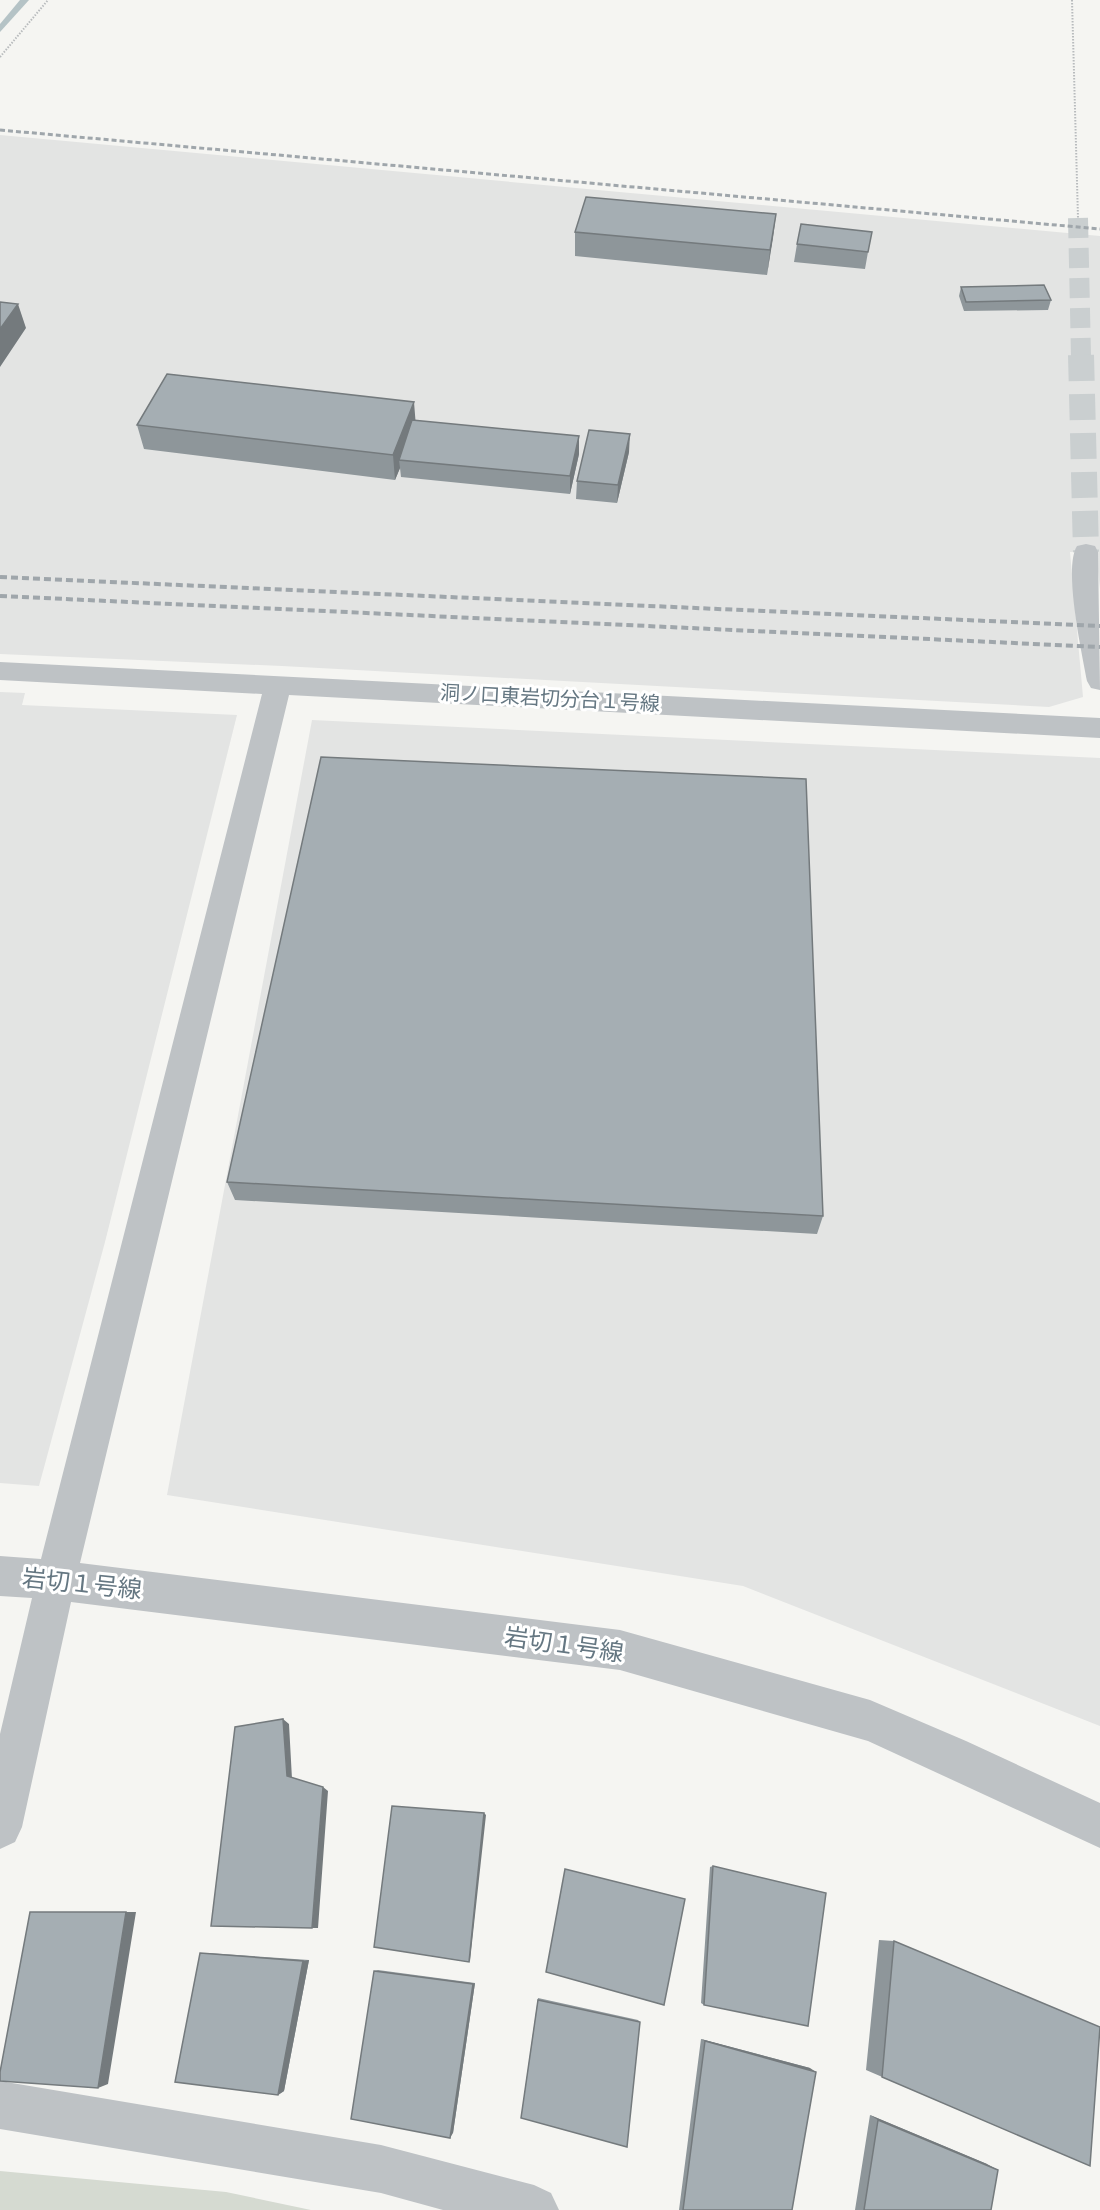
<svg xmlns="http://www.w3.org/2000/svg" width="1100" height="2210" font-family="Poppins,'Noto Sans JP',sans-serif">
	<rect width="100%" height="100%" fill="#f5f5f2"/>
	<path fill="#e3e4e3" d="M0 135 1100 236V589L1096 553 1070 552 1083 697 1049 707 282 666 0 654Z
		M0 692 25 693 22 705 237 715 105 1242 39 1486 0 1483Z
		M312 720 1100 758V1726L743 1586 167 1495Z"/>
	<path fill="#d5dad1" d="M0 2171 226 2192 311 2210H0Z"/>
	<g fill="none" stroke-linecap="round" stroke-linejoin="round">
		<path fill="#b5c3c6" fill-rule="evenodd" d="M20 0H29L0 32V24Z"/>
		<path stroke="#cacfd0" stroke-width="20" stroke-dasharray="20 10" stroke-linecap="butt" d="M1078 218 1081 356"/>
		<path stroke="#cacfd0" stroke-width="26" stroke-dasharray="26 13" stroke-linecap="butt" d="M1081 355 1086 552"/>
		<path stroke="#b8bbbd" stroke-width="2" stroke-dasharray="1.5 1.5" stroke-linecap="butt" d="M1072 0 1078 218
			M0 57 48 0"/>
		<path fill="#bec2c5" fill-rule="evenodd" d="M1086 544 1095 546 1098 552 1100 690 1091 688 1087 681C1082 653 1063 568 1077 546Z
			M0 662 1100 718V738L289 695 80 1563 620 1630 870 1700 966 1741 1100 1803V1848L868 1741 620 1670 71 1602 22 1827 15 1842 0 1849V1734L32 1598 0 1596V1556L41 1559 262 694 0 680Z
			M0 2081 381 2145 534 2185 551 2193 559 2210H443L381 2193 0 2129Z"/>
		<path stroke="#9fa6ab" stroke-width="3" stroke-dasharray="5 3" stroke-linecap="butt" d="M0 130 1100 229"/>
		<path stroke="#9fa6ab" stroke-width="4" stroke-dasharray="7 4" stroke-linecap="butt" d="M0 577 1100 626
			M0 596 1100 647"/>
	</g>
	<path fill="#8e969a" d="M776 214 767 275 575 256V232Z
		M797 244 868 252 865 269 794 262Z
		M961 287 1051 300 1048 310 964 311 959 296Z
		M415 421 579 436V454L570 494 401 477 400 468 395 480 144 449 137 425Z
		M629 452 617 503 576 499 577 481Z
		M227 1182 823 1216 817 1234 235 1200Z
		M713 1866 704 2005 701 2003 710 1867Z
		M879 1940 894 1941 1090 2166 866 2070Z
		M200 1953H208L309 1960 284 2091 278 2095Z
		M378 1970 475 1983 453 2133 374 1971Z
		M538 1998 638 2020 640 2022 521 2118Z
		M701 2039 810 2068 792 2210H679Z
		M870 2115 987 2164 991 2210H855Z"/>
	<path fill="#747a7d" d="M776 214 773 238 767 275 770 250Z
		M18 304 26 328 0 367V329Z
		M414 402 416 427 399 460 400 468 395 480 393 455Z
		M630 434 629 452 617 503 618 485Z
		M579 436V454L570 494V476Z
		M283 1719 289 1724 292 1779 287 1776Z
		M323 1787 328 1791 318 1928H312Z
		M484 1813 486 1815 470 1961 469 1962Z
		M126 1912H136L108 2084 98 2088Z
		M309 1960 284 2091 278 2095 303 1961Z
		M475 1983 453 2133 450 2138 473 1984Z
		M701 2039 810 2068 816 2072 705 2041Z
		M870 2115 987 2164 998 2170 878 2120Z"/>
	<path fill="#a5aeb3" stroke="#747a7d" stroke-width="1.5" d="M586 197 776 214 770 250 575 232Z
		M801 224 872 232 868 252 797 244Z
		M1044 285 1051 300 966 302 961 287Z
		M0 302 18 304 0 329Z
		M167 374 414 402 393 455 137 425Z
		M412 420 579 436 570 476 399 460Z
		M589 430 630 434 618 485 577 481Z
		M321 757 806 779 823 1216 227 1182Z
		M283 1719 287 1776 323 1787 312 1928 211 1926 235 1727Z
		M392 1806 484 1813 469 1962 374 1947Z
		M713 1866 826 1893 808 2026 704 2005Z
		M565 1869 685 1899 664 2005 546 1972Z
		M30 1912H126L98 2088 0 2081V2072Z
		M894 1941 1100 2027 1090 2166 882 2077Z
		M200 1953 303 1961 278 2095 175 2082Z
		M374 1971 473 1984 450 2138 351 2119Z
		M538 2000 640 2022 627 2147 521 2118Z
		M705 2041 816 2072 792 2210H683Z
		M878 2120 998 2170 991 2210H864Z"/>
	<g text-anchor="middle" stroke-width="6" stroke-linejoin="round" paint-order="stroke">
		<g font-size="20" fill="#657782" stroke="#fff">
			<text transform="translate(550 698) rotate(3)" y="7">洞ノ口東岩切分台１号線</text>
		</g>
		<g font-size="24" fill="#657782" stroke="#fff">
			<text transform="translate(82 1584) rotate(6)" y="8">岩切１号線</text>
			<text transform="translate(564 1645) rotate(8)" y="8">岩切１号線</text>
		</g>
	</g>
</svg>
